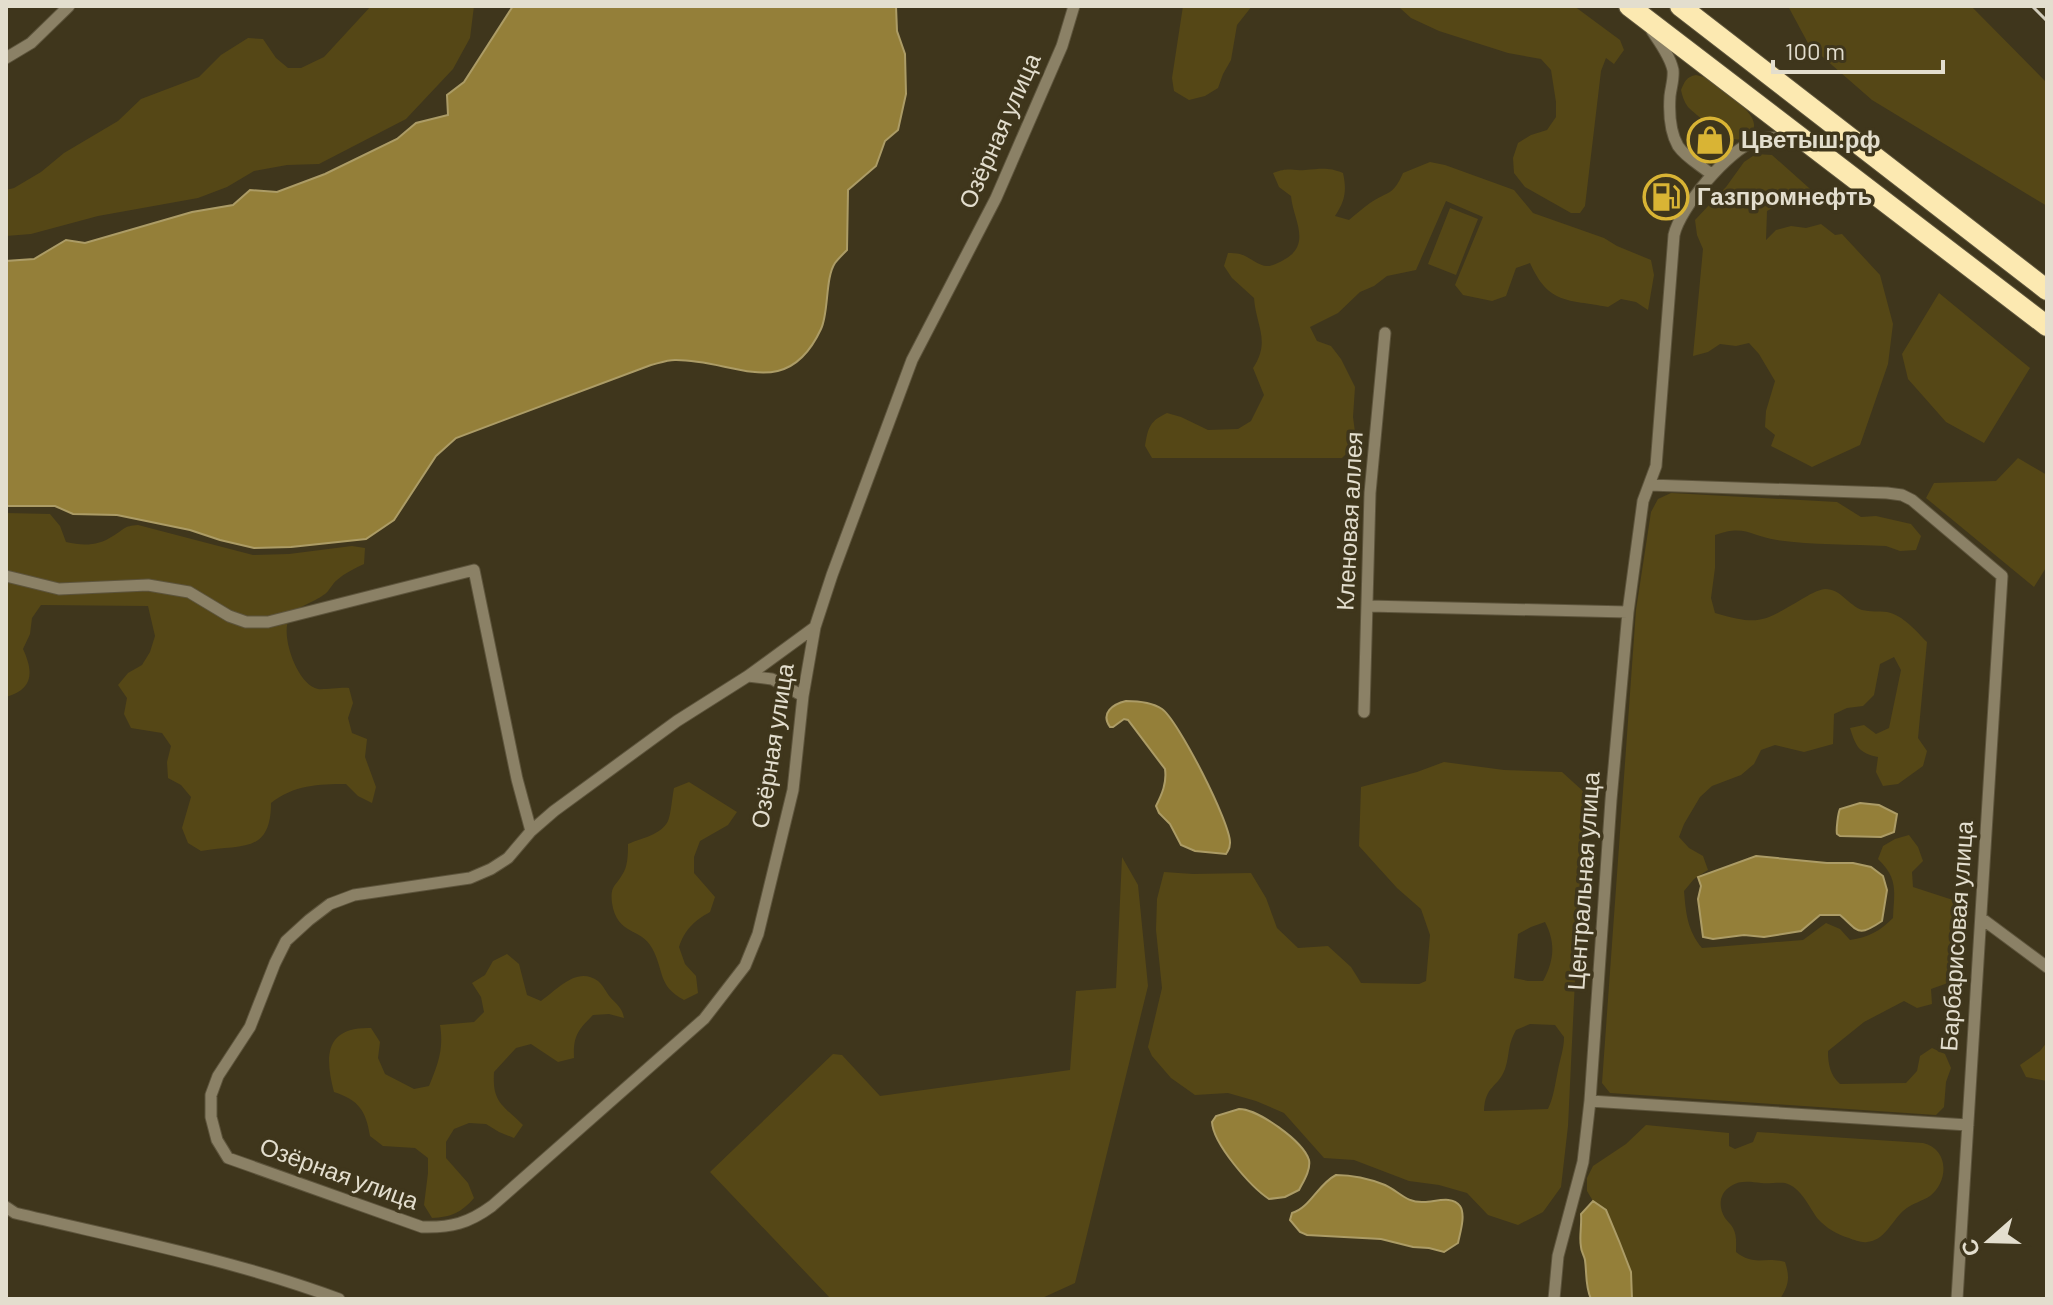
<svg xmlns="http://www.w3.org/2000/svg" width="2053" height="1305" font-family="Barlow,sans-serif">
	<rect width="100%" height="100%" fill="#3f361c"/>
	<path fill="#554716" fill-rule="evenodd" d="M371 6H474L470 38 453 69 406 119 319 164 287 165 254 171 227 187 198 198 98 216 31 234 6 236V190L14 188 41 172 64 153 118 121 141 99 199 77 221 55 248 38 263 39 276 58 288 68H301L324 57Z
		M1183 6H1252L1237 25 1231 60 1223 74 1218 88 1205 96 1189 100 1174 91 1172 78Z
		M1394 6H1574L1620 40 1624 50 1614 64 1606 58 1601 71 1585 206 1580 213H1571L1525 187 1514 173 1513 158 1518 143 1531 135 1547 130 1556 117V102L1551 70 1541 59 1508 53 1439 31 1411 18 1400 8Z
		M1788 6H1971L2047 83V206L1872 100 1809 45Z
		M1696 75 1704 77C1716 86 1747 106 1752 118 1759 131 1747 142 1733 139 1727 138 1693 113 1688 107 1684 102 1682 95 1681 90 1685 81 1686 77 1696 75Z
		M1756 154 1772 155 1818 196 1813 204 1809 206 1780 204 1767 211 1766 240 1776 230 1791 226 1806 228 1821 224 1835 235 1842 234 1880 275 1893 324 1888 364 1860 445 1812 467 1771 446 1775 435 1765 427 1766 411 1775 381 1759 354 1749 343 1736 346 1720 344 1708 352 1693 356 1703 249 1697 235 1695 220 1726 187 1744 162Z
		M1430 162 1445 165 1514 190 1533 213 1604 238 1617 246 1651 260 1654 275 1648 310 1636 302 1621 299 1608 307C1567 299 1549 305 1530 263L1516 268 1506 296 1492 301 1463 295 1455 285 1483 217 1446 201 1416 270 1387 276 1374 286 1360 292 1338 313 1310 327 1317 341 1331 346 1341 359 1355 387 1353 417 1355 432 1353 447 1342 458H1152L1145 446C1148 427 1150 421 1167 413L1181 417 1208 430 1238 429 1251 421 1264 395 1253 368C1271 341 1256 326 1254 298L1232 278 1224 266 1228 253C1232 253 1236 253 1240 254 1250 257 1259 267 1269 266 1275 265 1282 261 1287 258 1311 242 1293 219 1291 196L1279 187 1273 173C1290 167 1290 171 1305 170 1321 169 1328 167 1343 173 1347 191 1345 201 1335 216L1349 220C1356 214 1363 208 1370 203 1388 191 1393 196 1403 173Z
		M1450 208 1478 219 1456 275 1428 264Z
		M1939 293 2030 368 1984 443 1946 422 1908 379 1902 354Z
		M2018 458 2047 475V566L2034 587 1926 498 1934 483 1996 481Z
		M1671 493 1837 502 1861 517 1876 516 1911 524 1921 536 1916 550 1900 551 1886 546C1852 544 1811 545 1777 540 1750 536 1745 524 1715 535V568L1711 598 1715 613C1760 626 1763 622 1802 599 1809 595 1817 590 1825 589 1841 589 1848 605 1862 610 1870 612 1879 611 1887 612 1903 615 1916 631 1927 642L1918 738 1927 751 1923 766 1898 784 1883 786 1876 772 1878 757C1859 753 1856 747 1850 728L1864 725 1876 734 1889 728 1901 670 1894 657 1880 664 1874 695 1863 706 1847 708 1834 714 1833 744 1804 752 1775 745 1761 750 1754 764 1741 775 1712 786 1700 797 1684 824 1679 837 1689 848 1703 856 1708 870 1694 879 1684 891C1686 913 1687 930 1702 948L1803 940 1826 923 1840 929 1850 940C1869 937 1880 931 1893 918 1894 892 1899 879 1878 859L1883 846 1895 839 1909 835 1918 847 1923 861 1912 872 1913 887 1956 901C1968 930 1962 947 1958 976L1945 984 1931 989 1932 1004 1917 1008 1904 1001 1864 1022 1828 1051C1828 1064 1830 1075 1840 1084L1906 1083 1917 1071 1920 1056 1932 1048 1945 1054 1951 1068 1946 1082 1944 1107 1936 1115 1610 1093 1602 1083 1636 610 1651 512 1658 499Z
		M6 513 50 514 60 526 66 542C83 546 98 546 113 536 125 529 123 526 138 525L253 555 289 554 352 546 365 548 364 564C355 568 345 573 337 580 332 584 330 590 325 594 313 603 296 606 289 619 280 636 298 686 318 689 324 690 341 687 349 688L353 703 348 718 352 733 367 739 365 757 376 787 372 803 358 796 346 784C318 784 294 785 271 803 271 855 240 844 201 851L188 843 182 828 191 797 181 785 168 778 167 762 171 746 162 733 131 728 124 714 127 698 118 685 128 673 142 665 150 652 155 636 148 606 41 605 32 618 30 634 23 649C34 673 33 689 6 697Z
		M1444 762 1504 770 1562 772 1584 792 1568 1126 1561 1187 1543 1212 1518 1225 1488 1215 1467 1193 1439 1185 1409 1181 1354 1160 1324 1158 1284 1113 1256 1101 1228 1093 1195 1095 1171 1078 1152 1056 1148 1047 1162 988 1156 930 1157 899 1164 872 1193 874 1251 873 1266 898 1277 928 1298 948 1328 946 1351 967 1361 983 1419 984 1426 981 1430 935 1421 909 1397 888 1359 846 1361 787 1417 772ZM1545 922C1556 943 1554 961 1543 981H1528L1514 978 1518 934 1531 927ZM1530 1024 1555 1025 1564 1037C1564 1049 1560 1059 1558 1070 1555 1084 1554 1096 1548 1109L1484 1111C1485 1085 1498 1088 1505 1069 1510 1055 1507 1046 1516 1030Z
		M689 782 737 812 728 825 700 841 694 857V873L715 897 710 912C694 921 685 929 679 947L685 964 696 976 698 993 684 1000C657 985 665 972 652 948 641 927 617 936 612 903 610 886 615 887 622 875 628 867 628 854 628 844 642 838 661 835 668 821 671 814 672 798 674 788Z
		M1122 857 1138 885 1148 986 1075 1283 1040 1299H831L710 1172 833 1054 842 1055 880 1096 1070 1070 1076 991 1116 988Z
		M507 954 519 964 527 995 541 1001C558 989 577 966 598 981 603 985 606 992 610 997 617 1005 622 1007 624 1018L609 1014 593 1015C578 1030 573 1036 574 1058L558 1062 531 1044 516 1048 494 1072C492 1103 503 1105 523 1125L514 1138 499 1132 486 1124 469 1123 454 1129 446 1142V1158L468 1183 474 1198C461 1213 451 1217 432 1218L424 1205 428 1173V1158L415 1148 383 1146 370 1136C366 1111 359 1100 334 1092 324 1054 326 1027 371 1028L380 1042 378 1058 385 1074 414 1089 429 1086C438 1064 444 1049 440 1025L474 1022 484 1012 481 997 472 983 485 975 493 961Z
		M2047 1042V1081L2026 1077 2020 1065 2040 1051Z
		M1646 1125 1729 1133V1146L1735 1149 1753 1142 1757 1132 1923 1143C1949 1149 1949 1181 1930 1196 1923 1201 1912 1203 1903 1211 1892 1221 1884 1241 1867 1242 1862 1243 1854 1240 1849 1238 1838 1235 1826 1228 1818 1219 1809 1207 1801 1187 1785 1183 1778 1182 1769 1184 1761 1183 1751 1182 1740 1180 1731 1186 1719 1193 1718 1207 1725 1218 1727 1221 1731 1224 1733 1228 1737 1235 1736 1244 1736 1252 1755 1267 1764 1256 1785 1262 1790 1277 1789 1285 1780 1299H1632L1619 1241 1606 1210 1593 1201 1587 1191V1178L1593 1166 1626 1144Z"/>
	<path fill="#947f39" stroke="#ac9c66" stroke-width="2" d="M513 6H896L897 31 905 54 906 94 898 130 885 141 876 166 848 190 847 250C843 254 838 259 835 263 825 278 829 312 821 329 786 404 734 359 675 360 667 360 659 363 651 365L456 438 436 456 394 520 366 539 291 547 254 548 220 540 190 530 117 515 73 514 55 506H6V261L34 259 66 240 85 243 192 212 233 205 250 190 277 192 325 174 397 139 416 123 448 115 447 95 464 82Z
		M1126 701C1137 701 1153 703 1162 709 1178 720 1231 824 1230 843 1230 849 1229 849 1226 854L1195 851 1181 845 1170 824 1159 813 1156 806C1162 794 1167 783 1165 769L1128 720 1124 719 1113 727H1110C1100 713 1113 704 1126 701Z
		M1860 803 1879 805 1897 814 1894 832 1881 837 1840 836 1837 834C1836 830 1838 813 1840 809Z
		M1756 856 1827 863H1853L1871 867 1883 876 1887 890 1882 921C1857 938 1859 931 1840 915H1820L1801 931 1764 937 1744 935 1713 939 1703 937 1698 899 1701 886 1698 877Z
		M1239 1109C1258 1109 1303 1141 1309 1160 1311 1170 1303 1182 1299 1190L1285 1197 1269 1199C1251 1187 1213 1144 1212 1122L1216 1116Z
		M1336 1175C1352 1175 1370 1179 1385 1185 1400 1192 1406 1203 1424 1202 1435 1202 1452 1195 1460 1206 1466 1215 1460 1233 1458 1243L1444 1252 1429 1248 1413 1247 1381 1239 1307 1235 1300 1232 1290 1220 1292 1213C1310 1208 1318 1184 1336 1175Z
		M1593 1201 1606 1210 1619 1241 1631 1272 1632 1299H1591C1585 1286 1587 1274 1585 1260 1584 1255 1581 1251 1581 1247 1579 1237 1582 1225 1581 1214Z"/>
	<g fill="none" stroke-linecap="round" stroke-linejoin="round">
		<g stroke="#5d543c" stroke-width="13">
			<path id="street" d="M1652 31C1660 43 1670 56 1673 70 1674 79 1671 87 1670 96 1669 111 1670 132 1678 146 1686 158 1702 166 1712 175
				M6 58 31 43 69 6
				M1649 485 1887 493 1902 495 1912 500 2002 576 1957 1299
				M6 576 59 589 148 585 189 592 229 616 246 622H268L474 570 517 779 531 831
				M1368 606 1628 612
				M815 627 748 676 677 721 554 811 531 831 508 858 491 869 470 878 354 895 330 904 309 920 286 941 275 963 250 1027 218 1076 211 1095V1117L217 1140 228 1158 422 1227C451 1228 469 1223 492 1206L704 1019 745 966 758 934 793 790 803 696 815 627 832 575 912 360 996 198 1062 46 1074 6
				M748 676 772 679 803 696
				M1364 712 1370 493 1385 333
				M1981 918 2047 967
				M1590 1101 1968 1125
				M6 1207 15 1213C124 1239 234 1260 339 1299
				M1554 1299 1558 1256 1583 1162 1590 1101 1611 800 1628 612 1643 501 1656 466 1674 235C1680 208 1728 150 1755 141 1769 135 1784 138 1798 143"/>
		</g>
		<g stroke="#5d543c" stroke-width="22">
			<path id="highway" d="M1629 6 2047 326
				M1680 6 2047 290"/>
		</g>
		<use href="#street" stroke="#8b8166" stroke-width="11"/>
		<use href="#highway" stroke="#fce9b1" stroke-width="20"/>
		<path stroke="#d1ccbb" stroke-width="3" d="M2032 6 2047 21"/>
	</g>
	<defs>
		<g id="shop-ring" transform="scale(2.3)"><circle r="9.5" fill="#3f361c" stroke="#d9b434" stroke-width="1.5"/><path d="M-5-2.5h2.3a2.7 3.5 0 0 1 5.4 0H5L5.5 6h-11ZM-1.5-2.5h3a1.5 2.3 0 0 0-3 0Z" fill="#d9b434"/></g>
		<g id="fuel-ring" transform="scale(2.3)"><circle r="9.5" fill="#3f361c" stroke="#d9b434" stroke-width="1.5"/><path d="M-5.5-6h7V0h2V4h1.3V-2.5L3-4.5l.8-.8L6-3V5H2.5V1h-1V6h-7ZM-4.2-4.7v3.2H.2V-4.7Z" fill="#d9b434"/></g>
	</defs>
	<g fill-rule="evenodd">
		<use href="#shop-ring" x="1710" y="140"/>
		<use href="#fuel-ring" x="1666" y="197"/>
	</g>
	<g text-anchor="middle" stroke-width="7" stroke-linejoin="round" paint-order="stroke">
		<g font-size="24" fill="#e3dece" stroke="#3f361c">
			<text transform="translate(1000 131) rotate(-66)" y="8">Озёрная улица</text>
			<text transform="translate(1350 521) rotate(-87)" y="8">Кленовая аллея</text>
			<text transform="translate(773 746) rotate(-81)" y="8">Озёрная улица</text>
			<text transform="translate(1584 881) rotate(-86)" y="8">Центральная улица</text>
			<text transform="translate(1957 936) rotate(-86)" y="8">Барбарисовая улица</text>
			<text transform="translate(339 1174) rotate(20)" y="8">Озёрная улица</text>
		</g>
		<g font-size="24" font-weight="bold" fill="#e3dece" stroke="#3f361c" text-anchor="start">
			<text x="1741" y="148">Цветыш.рф</text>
			<text x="1697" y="205">Газпромнефть</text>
		</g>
	</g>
	<rect width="2053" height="1305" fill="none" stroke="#e3dece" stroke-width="16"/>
	<g transform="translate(1989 1241) rotate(250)" stroke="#3f361c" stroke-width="6" paint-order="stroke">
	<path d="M0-6L14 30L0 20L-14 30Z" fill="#e3dece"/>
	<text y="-12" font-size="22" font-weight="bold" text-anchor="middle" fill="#e3dece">С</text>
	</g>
	<path d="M1773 60v12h170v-12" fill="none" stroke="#e3dece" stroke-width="4"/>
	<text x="1785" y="60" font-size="24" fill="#e3dece" stroke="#3f361c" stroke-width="6" paint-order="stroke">100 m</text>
</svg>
